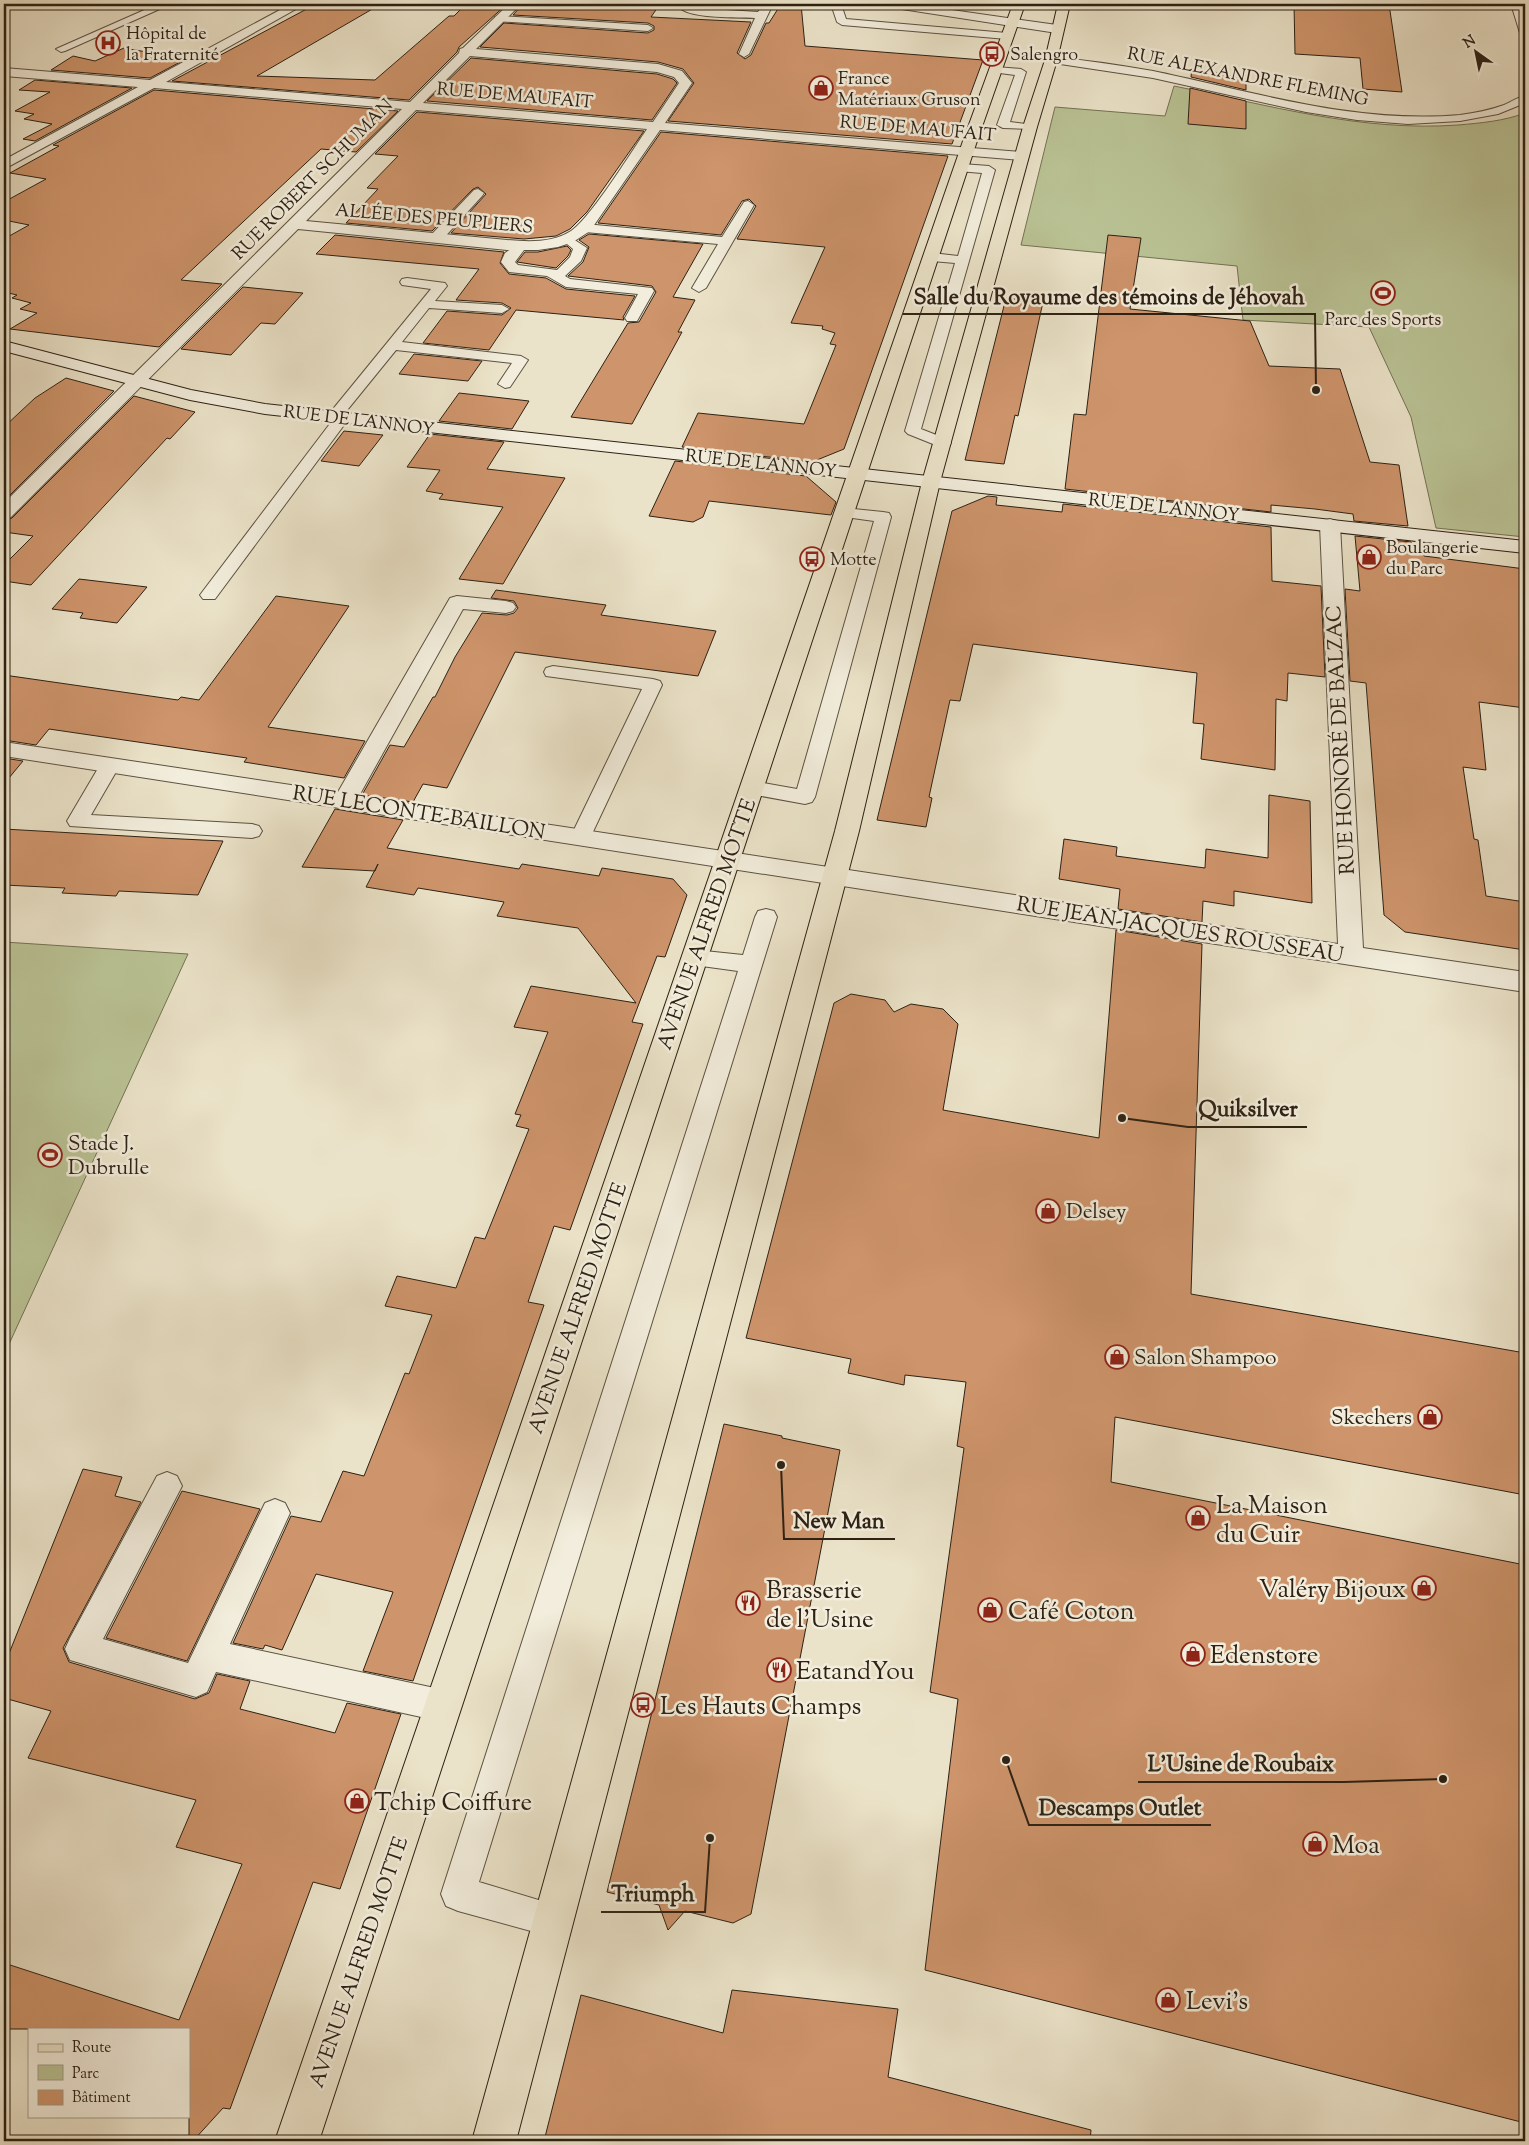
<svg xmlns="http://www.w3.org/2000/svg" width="1529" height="2145" font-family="'Sorts Mill Goudy',serif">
	<rect width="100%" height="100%" fill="#ebe3c9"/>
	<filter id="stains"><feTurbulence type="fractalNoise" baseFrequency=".004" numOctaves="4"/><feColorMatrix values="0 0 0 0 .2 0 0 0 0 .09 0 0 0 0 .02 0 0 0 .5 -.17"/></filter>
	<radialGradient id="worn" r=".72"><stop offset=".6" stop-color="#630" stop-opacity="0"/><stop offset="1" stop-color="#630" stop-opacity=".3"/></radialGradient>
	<path fill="#bac395" stroke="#747254" d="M1174 86C1268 105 1361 132 1458 125 1481 123 1504 121 1525 113V537L1436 528 1411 417 1369 327 1243 320 1237 266 1021 245 1055 107 1165 116Z
		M4 942 188 954 4 1355Z"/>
	<path fill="#ce946b" stroke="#2d2114" d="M316 4H381L257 76 375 80 449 16H454L466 4H507L459 47 457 52 409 100 172 81Z
		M523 4H660L651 17 751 22 737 53 745 59 751 55 766 23H769L781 4H801L805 46 983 60 952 144 668 121 694 83 683 69 658 62 480 47 504 23 648 33 654 30V26L648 23 513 15Z
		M1294 4H1389L1402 92 1363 89 1360 58 1295 54Z
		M124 48 186 59 150 78 51 70 73 56 95 61Z
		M471 58 657 74 673 79 677 83 652 120 427 101Z
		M1192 67 1246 79V90L1191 77Z
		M35 80 132 88 35 141 23 139 52 124 24 119 34 114 15 111 50 92 19 90Z
		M1190 88 1246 101V129L1188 124Z
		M154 90 398 111 356 152 321 149 181 280 222 284 159 347 10 329 37 313 20 309 31 303 12 298 17 295 4 292V239L29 225 4 220V202L46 179 10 173 59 146 53 145Z
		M417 112 644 131 587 212 570 229 556 236 524 239 451 233 486 194 478 187 473 189 432 231 346 223 378 189 367 188 398 156 375 154Z
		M661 132 948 156 844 449 812 462 682 447 698 413 804 424 836 345 830 344 835 333 822 329 823 326 791 323 825 247 737 239 756 206 749 199 742 201 721 235 598 223Z
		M589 234 703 244 673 297 695 300 678 332H682L632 424 571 417 628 323 639 322 656 292 652 286 568 276 583 262 589 247 579 240Z
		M335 235 504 252 500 263 509 274 546 278 566 289 635 296 623 317 624 320 516 310 489 350 423 343 447 311 502 315 511 308 502 303 456 300 479 269 316 254Z
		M1108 235 1141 238 1130 309 1250 321 1269 366 1340 369 1370 462 1399 465 1408 526 1354 521 1353 514 1315 509 1271 505V512L1065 489 1074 414 1086 415Z
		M567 246 571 250 568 256 556 268 517 262 525 252H538Z
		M243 287 303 293 275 324 261 323 231 355 181 349Z
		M1006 298 1043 302 1018 416 1015 415 1004 464 965 460Z
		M414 354 482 361 468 381 399 374Z
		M66 378 114 391 4 501V427L35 398Z
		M459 393 529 401 512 429 439 421Z
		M134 396 195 412 170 439 167 438 31 585 4 581V565L33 536 4 532V521L12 518Z
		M344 431 383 435 359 466 321 461Z
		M430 434 504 442 487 469 565 478 503 584 459 579 503 507 439 499 443 494 426 491 440 470 407 467Z
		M675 461 806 476 836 502 831 515 709 501 703 517 693 522 649 516Z
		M988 496 997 497 996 505 1062 512 1063 504 1271 527 1272 581 1321 586 1325 677 1288 673 1287 701 1276 699 1275 770 1201 759 1204 724 1193 723 1197 673 973 644 960 701 950 700 929 797 932 798 926 827 877 820 952 511Z
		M1355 536 1411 542 1412 551 1424 553V556L1525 569V708L1479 702 1486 770 1463 767 1474 839 1478 840 1486 896 1525 902V950L1405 932 1384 915 1366 683 1350 681 1345 589 1360 591Z
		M79 579 147 587 117 623 80 618 83 613 52 609Z
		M496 590 606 605 601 615 716 631 698 676 515 652 447 788 423 784 413 802 362 795 390 745 404 747 433 697H435L455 657 482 613 507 615 514 613 518 608 514 601 491 598Z
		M276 596 349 606 268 727 365 741 344 778 244 762 247 758 49 729 36 745 4 740V675L178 700 181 697 199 700Z
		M4 758 23 761 4 784Z
		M1269 795 1310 801 1312 903 1234 891V906L1203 901 1202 922 1118 909 1120 889 1059 879 1064 839 1117 847 1116 856 1205 868 1206 849 1268 858Z
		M335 809 403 820 387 848 519 869 522 864 599 876 602 868 673 879 687 895 665 957 657 956 632 1022 643 1024 570 1230 554 1226 528 1302 544 1305 413 1681 363 1671 393 1592 316 1574 282 1650 265 1645 263 1649 233 1643 291 1516 321 1522 343 1471 364 1476 405 1373 409 1374 432 1315 385 1306 397 1276 456 1288 475 1237 485 1239 529 1129 516 1126 521 1115 515 1114 548 1032 514 1027 531 986 636 1003 578 928 497 916 504 902 418 888 414 895 366 887 378 864 375 871 302 867Z
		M4 829 161 838 223 841 198 895 119 891 116 896 62 893 65 888 4 885Z
		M1116 930 1202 944 1191 1294 1525 1353V1495L1115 1417 1111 1482 1525 1565V2123L925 1970 958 1699 930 1692 964 1448 957 1446 966 1382 905 1375 904 1385 848 1373 851 1359 746 1338 834 1003 851 994 885 1000 894 1012 911 1004 943 1009 958 1024 943 1110 1099 1138Z
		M724 1424 782 1436V1438L840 1450 751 1914 733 1923 685 1911 668 1930 659 1905 607 1892Z
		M83 1469 122 1477 115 1496 141 1502 63 1648 69 1662 195 1699 209 1693 217 1674 250 1681 240 1709 335 1733 347 1703 401 1714 340 1889 313 1882 230 2109 223 2108 193 2141H189V2029H4V1963L179 2020 242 1864 176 1847 196 1800 28 1758 51 1711 4 1698V1666Z
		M182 1491 260 1509 187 1661 106 1638Z
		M732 1990 898 2009 888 2077 1091 2130 1090 2141H544L581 1995 723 2033Z"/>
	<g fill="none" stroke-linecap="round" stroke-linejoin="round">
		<g stroke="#5c5241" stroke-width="2">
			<path id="service" d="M158 4H171L65 51 61 52 56 49Z
				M684 4H695L692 7 694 8 758 12 763 4H773L749 54 744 57 739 54 755 18C738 17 692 19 680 8Z
				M831 4H841L846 19 1007 33 1012 36 1007 39 842 25 837 22Z
				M1511 4H1521L1525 18V36L1520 33Z
				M499 16 648 25 653 28 648 31 495 21V17Z
				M1051 57C1085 60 1119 65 1153 71 1255 92 1354 124 1460 115 1475 113 1490 110 1504 105 1511 102 1518 97 1525 96V103L1498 114 1460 121 1408 124 1357 120 1306 112 1153 78 1047 62 1046 60Z
				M996 67 1021 69 1026 72 1010 122 1034 125V129L1003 128 997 125 1015 75 992 72V68Z
				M962 164 989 166 995 170 921 429 949 440 951 443 949 446 943 448 908 434 905 431 955 263 932 261 925 257 932 253 958 256 982 173 958 171 956 168Z
				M478 189 484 193 482 196 441 241H431L430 238 431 235 474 190Z
				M748 201 754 205 706 288 699 292 692 288 718 244 585 232 579 228 585 224 722 237 744 202Z
				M567 235 587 248 581 261 565 276 570 279 652 288 654 291 637 321H627L625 318 638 294 566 287 547 276 509 272 501 262 505 253 521 242 527 246 515 262 518 265 557 270 570 257 573 249 561 239Z
				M407 278 445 283 447 286 435 301 502 305 509 309 502 313 429 308 402 342 521 356 528 360 510 387 505 388 498 384 512 363 396 350 344 414 350 418 347 421 215 599H203L200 595 203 591 332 421 326 417 329 414 431 289 402 285 400 282 402 279Z
				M844 508 883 512 889 513 891 517 815 797 812 802 805 804 745 793 742 788 745 783 752 781 797 789 874 521 838 516 836 513 838 510Z
				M553 666 653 679 660 681 662 685 591 836 588 841 581 843 574 841 571 836 642 689 546 676 544 672 546 668Z
				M110 759 117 760 120 765 91 815 252 824 259 826 262 831 259 836 252 838 70 826 67 821 100 765 103 760Z
				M766 909 774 911 777 917 479 1882 565 1908 570 1920 565 1932 553 1937 458 1911 446 1906 441 1894 738 971 687 964 684 958 687 952 695 950 743 955 755 917 758 911Z
				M167 1472 177 1476 182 1486 103 1639 188 1663 265 1503 275 1499 285 1503 290 1513 230 1644 444 1690 455 1695 460 1706 455 1717 444 1722 216 1672 207 1692 196 1697 70 1660 65 1649 70 1638 157 1476Z"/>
		</g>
		<g stroke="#5c5241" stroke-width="2">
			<path id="minor" d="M291 4H305L166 82 410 102 459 53 460 49 463 48 509 4H521L476 49 658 64 682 71 692 83 665 123 1022 152 1029 156 1022 160 660 130 590 231 573 242 558 247 538 250H507L298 229 11 517 4 519V503L402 109 154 88 4 169V160L138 87 4 76V68L150 80ZM470 56 657 72 674 77 679 83 653 122 423 103ZM416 110 647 129C632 151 590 219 571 231 552 243 529 242 507 240L306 221Z
				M883 4H910L1057 25 1063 29 1057 33 889 7Z
				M1330 519 1337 521 1340 525 1363 948 1525 972V992L4 756V742L338 792 450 598 457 596 506 601 513 603 516 607 513 611 506 613 463 609 359 796 1338 944 1320 525 1323 521Z"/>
		</g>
		<g stroke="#2d2114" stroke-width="2">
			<path id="secondary" d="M4 341 191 390 265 404 1525 541V553L265 414 190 400 4 351Z"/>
		</g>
		<g stroke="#2d2114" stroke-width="2">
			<path id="primary" d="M1013 4H1025L977 141 854 513 319 2141H275L834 513 963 141Z
				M1058 4H1070L1057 60 1037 127 940 482 859 831 516 2141H472L835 831 922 482 1023 127 1045 60Z"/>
		</g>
		<use href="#service" fill="#f2eddc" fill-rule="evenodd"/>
		<use href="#minor" fill="#f2eddc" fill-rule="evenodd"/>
		<use href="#secondary" fill="#f2eddc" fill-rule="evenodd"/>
		<use href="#primary" fill="#ebe3c9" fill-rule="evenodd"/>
	</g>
	<defs>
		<g id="hospital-ring" transform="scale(1.25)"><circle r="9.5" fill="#f2eddc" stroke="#8f2418" stroke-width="1.5"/><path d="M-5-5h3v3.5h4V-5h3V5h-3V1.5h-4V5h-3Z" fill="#8f2418"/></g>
		<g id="bus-ring" transform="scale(1.25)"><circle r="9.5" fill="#f2eddc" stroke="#8f2418" stroke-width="1.5"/><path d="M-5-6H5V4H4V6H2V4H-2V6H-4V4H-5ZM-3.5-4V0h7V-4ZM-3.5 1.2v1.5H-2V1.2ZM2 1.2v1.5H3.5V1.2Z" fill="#8f2418"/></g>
		<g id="shop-ring" transform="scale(1.25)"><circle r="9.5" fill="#f2eddc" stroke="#8f2418" stroke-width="1.5"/><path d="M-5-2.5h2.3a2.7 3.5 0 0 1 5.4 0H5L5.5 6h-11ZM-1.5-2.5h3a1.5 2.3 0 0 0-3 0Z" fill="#8f2418"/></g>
		<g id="stadium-ring" transform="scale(1.25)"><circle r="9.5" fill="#f2eddc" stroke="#8f2418" stroke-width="1.5"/><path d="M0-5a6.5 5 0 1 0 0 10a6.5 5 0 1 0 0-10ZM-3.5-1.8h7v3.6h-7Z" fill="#8f2418"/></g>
		<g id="restaurant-ring" transform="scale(1.25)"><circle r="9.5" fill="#f2eddc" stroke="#8f2418" stroke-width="1.5"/><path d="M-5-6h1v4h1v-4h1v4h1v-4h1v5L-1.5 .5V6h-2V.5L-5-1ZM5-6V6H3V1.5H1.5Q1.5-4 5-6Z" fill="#8f2418"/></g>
	</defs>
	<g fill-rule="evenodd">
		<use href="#hospital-ring" x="108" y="43"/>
		<use href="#bus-ring" x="992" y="54"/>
		<use href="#shop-ring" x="821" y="88"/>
		<use href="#stadium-ring" x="1383" y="293"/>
		<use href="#shop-ring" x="1369" y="557"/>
		<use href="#bus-ring" x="812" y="559"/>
		<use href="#stadium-ring" x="50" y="1155"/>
		<use href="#shop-ring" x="1048" y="1211"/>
		<use href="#shop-ring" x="1117" y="1357"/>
		<use href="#shop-ring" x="1430" y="1417"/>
		<use href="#shop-ring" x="1198" y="1518"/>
		<use href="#shop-ring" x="1424" y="1588"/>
		<use href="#restaurant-ring" x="748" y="1603"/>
		<use href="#shop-ring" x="990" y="1610"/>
		<use href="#shop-ring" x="1193" y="1654"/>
		<use href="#restaurant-ring" x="779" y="1670"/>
		<use href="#bus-ring" x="643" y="1705"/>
		<use href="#shop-ring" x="357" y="1801"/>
		<use href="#shop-ring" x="1315" y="1844"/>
		<use href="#shop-ring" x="1168" y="2000"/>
	</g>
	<g text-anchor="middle" stroke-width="5" stroke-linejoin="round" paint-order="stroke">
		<g font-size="18" fill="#2d2114" stroke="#f2eddc" text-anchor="start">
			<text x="126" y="39">Hôpital de<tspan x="126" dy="21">la Fraternité</tspan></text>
			<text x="1010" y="60">Salengro</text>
			<text x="838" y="84">France<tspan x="838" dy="21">Matériaux Gruson</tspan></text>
			<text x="1383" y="325" text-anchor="middle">Parc des Sports</text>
			<text x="1386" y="553">Boulangerie<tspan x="1386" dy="21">du Parc</tspan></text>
			<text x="830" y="565">Motte</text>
		</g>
		<g font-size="18" fill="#2d2114" stroke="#f2eddc">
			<text transform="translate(1248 76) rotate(11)" y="6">RUE ALEXANDRE FLEMING</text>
			<text transform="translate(515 95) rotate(5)" y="6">RUE DE MAUFAIT</text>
			<text transform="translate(918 128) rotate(5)" y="6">RUE DE MAUFAIT</text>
			<text transform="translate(312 179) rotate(-45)" y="6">RUE ROBERT SCHUMAN</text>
			<text transform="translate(434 218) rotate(5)" y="6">ALLÉE DES PEUPLIERS</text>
			<text transform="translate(359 420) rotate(7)" y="6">RUE DE LANNOY</text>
			<text transform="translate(761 463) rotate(6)" y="6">RUE DE LANNOY</text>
			<text transform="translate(1164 507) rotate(6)" y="6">RUE DE LANNOY</text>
		</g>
		<g font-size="21" fill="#2d2114" stroke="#f2eddc">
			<text transform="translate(1340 740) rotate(-93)" y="7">RUE HONORÉ DE BALZAC</text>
			<text transform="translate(419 812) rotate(9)" y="7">RUE LECONTE-BAILLON</text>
			<text transform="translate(706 924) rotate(-71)" y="7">AVENUE ALFRED MOTTE</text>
			<text transform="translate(1180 929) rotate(9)" y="7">RUE JEAN-JACQUES ROUSSEAU</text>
			<text transform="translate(577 1308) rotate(-71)" y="7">AVENUE ALFRED MOTTE</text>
			<text transform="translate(358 1962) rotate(-71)" y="7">AVENUE ALFRED MOTTE</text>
		</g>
		<g font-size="21" fill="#2d2114" stroke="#f2eddc" text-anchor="start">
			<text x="68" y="1150">Stade J.<tspan x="68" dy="24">Dubrulle</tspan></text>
			<text x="1066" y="1218">Delsey</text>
			<text x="1134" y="1364">Salon Shampoo</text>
			<text x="1412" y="1424" text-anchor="end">Skechers</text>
		</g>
		<g font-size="25" fill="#2d2114" stroke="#f2eddc" text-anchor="start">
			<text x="1216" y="1513">La Maison<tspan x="1216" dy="29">du Cuir</tspan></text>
			<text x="1406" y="1597" text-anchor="end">Valéry Bijoux</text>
			<text x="766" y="1598">Brasserie<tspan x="766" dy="29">de l'Usine</tspan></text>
			<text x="1008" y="1619">Café Coton</text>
			<text x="1210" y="1663">Edenstore</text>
			<text x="796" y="1679">EatandYou</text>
			<text x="660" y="1714">Les Hauts Champs</text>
			<text x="374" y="1810">Tchip Coiffure</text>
			<text x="1332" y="1853">Moa</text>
			<text x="1186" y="2009">Levi's</text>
		</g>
	</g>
	<path fill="none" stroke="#2d2114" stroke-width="2" d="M1316 390L1315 314H903M1122 1118L1188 1127H1307M781 1465L784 1539H895M1443 1779L1344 1782H1138M1006 1760L1029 1825H1211M710 1838L705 1912H601"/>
	<g fill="#2d2114" stroke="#f2eddc" stroke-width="2">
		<circle cx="1316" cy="390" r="5"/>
		<circle cx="1122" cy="1118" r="5"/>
		<circle cx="781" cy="1465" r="5"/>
		<circle cx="1443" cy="1779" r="5"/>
		<circle cx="1006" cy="1760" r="5"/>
		<circle cx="710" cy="1838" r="5"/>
	</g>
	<g font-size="22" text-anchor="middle" font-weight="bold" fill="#2d2114" stroke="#f2eddc" stroke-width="5" stroke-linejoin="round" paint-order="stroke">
		<text x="1109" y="304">Salle du Royaume des témoins de Jéhovah</text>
		<text x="1248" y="1116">Quiksilver</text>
		<text x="839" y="1528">New Man</text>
		<text x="1241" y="1771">L'Usine de Roubaix</text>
		<text x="1120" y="1815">Descamps Outlet</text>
		<text x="653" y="1901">Triumph</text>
	</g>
	<rect width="1529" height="2145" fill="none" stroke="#ebe3c9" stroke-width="20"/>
	<rect x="5" y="5" width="1519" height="2135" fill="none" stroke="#2d2114" stroke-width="2.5"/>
	<rect x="10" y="10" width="1509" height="2125" fill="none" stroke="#2d2114"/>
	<rect x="28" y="2028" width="162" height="90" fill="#f2eddc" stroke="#a39b8c"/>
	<rect x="38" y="2044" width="25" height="8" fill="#ebe3c9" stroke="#a39b8c"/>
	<text x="72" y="2052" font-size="15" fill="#2d2114">Route</text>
	<rect x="38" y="2065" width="25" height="15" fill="#bac395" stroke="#a39b8c"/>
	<text x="72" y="2078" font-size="15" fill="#2d2114">Parc</text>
	<rect x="38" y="2090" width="25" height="15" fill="#ce946b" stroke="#a39b8c"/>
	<text x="72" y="2102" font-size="15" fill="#2d2114">Bâtiment</text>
	<g transform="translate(1476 52) rotate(327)" stroke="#f2eddc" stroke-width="4" paint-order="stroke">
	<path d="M0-4L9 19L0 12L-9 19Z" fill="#2d2114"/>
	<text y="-8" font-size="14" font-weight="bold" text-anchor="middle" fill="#2d2114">N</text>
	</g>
	<rect width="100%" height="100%" filter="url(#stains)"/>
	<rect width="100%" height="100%" fill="url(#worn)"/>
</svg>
